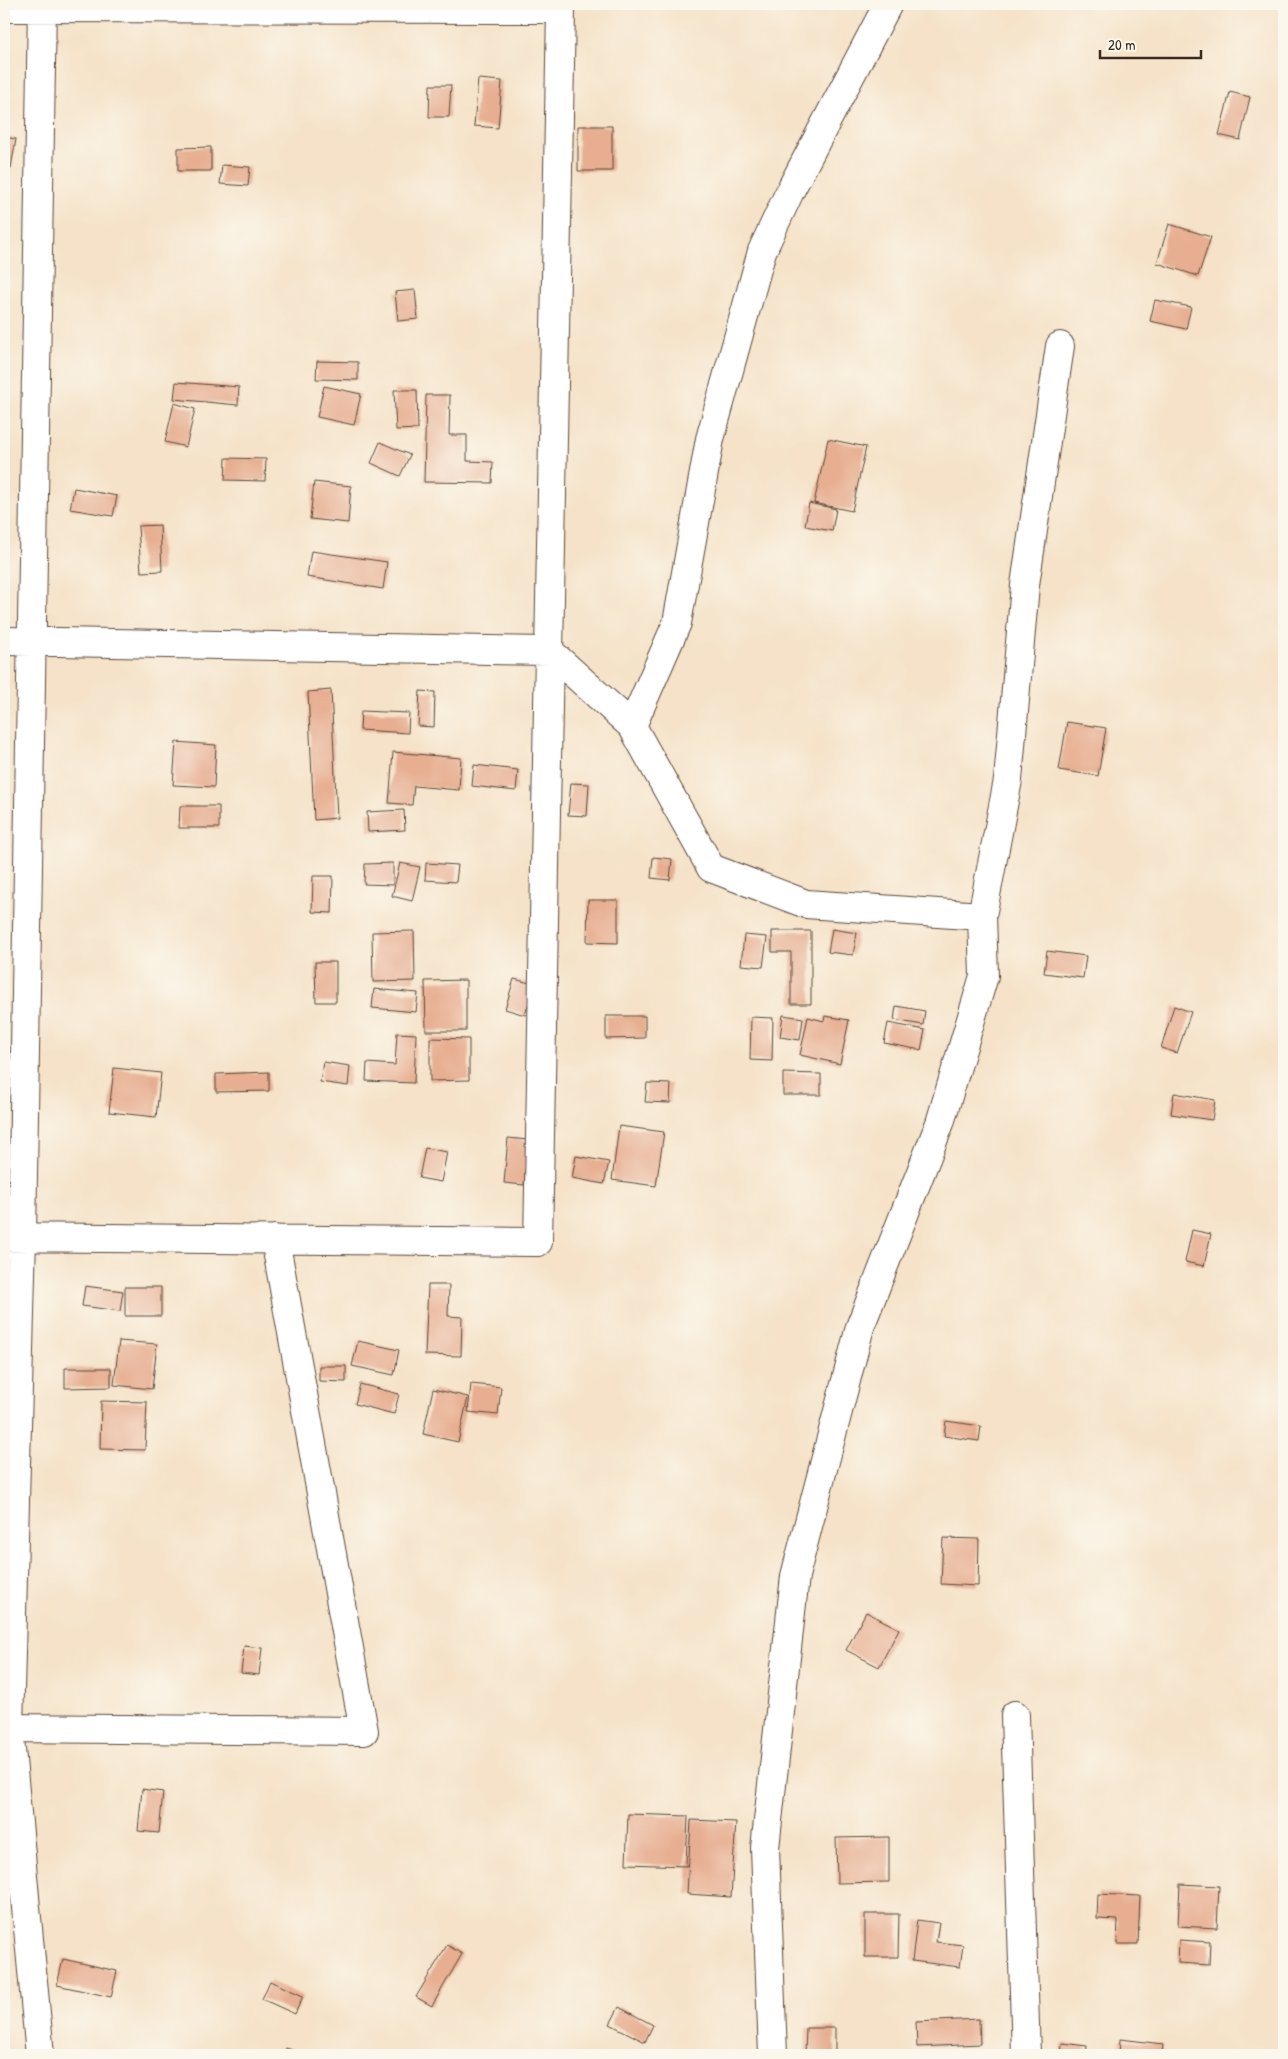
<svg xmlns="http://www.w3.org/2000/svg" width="1288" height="2059" font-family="'Patrick Hand',sans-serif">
	<rect width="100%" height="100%" fill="#fbf7ec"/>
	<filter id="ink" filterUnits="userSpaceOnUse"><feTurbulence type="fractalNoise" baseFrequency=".02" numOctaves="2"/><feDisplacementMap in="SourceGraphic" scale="10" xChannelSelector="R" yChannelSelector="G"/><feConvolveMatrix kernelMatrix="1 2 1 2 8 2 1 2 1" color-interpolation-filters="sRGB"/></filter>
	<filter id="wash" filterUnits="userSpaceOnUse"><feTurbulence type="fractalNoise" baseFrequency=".0096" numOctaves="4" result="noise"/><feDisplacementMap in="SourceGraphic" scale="20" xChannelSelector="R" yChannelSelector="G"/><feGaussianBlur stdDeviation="1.12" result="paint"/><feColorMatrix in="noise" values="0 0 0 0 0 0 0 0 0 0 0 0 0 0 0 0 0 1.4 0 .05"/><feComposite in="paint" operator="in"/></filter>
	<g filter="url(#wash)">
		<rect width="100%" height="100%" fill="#f5e2c8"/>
		<g id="blocks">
			<path fill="#e7ae91" d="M478 79 502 81 498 128 474 126Z
				M430 85H451L449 117H429Z
				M1230 92 1250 97 1240 140 1219 135Z
				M578 126H612V171H578Z
				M4 137 16 139 11 168 4 167Z
				M211 147V171H178V148Z
				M222 165 250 167 248 186 220 184Z
				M1169 224 1211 237 1198 276 1157 263Z
				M415 290 418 319 398 321 395 292Z
				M1155 300 1191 307 1186 329 1150 321Z
				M317 361 358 362V380L316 379Z
				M176 382 239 387 238 405 174 399Z
				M324 386 361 394 354 425 317 417Z
				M394 390H417L418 429 396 430Z
				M426 395H450L449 435H467V461L493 462 492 483 424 482Z
				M174 403 195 409 186 447 165 442Z
				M828 439 866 447 852 511 814 503Z
				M380 442 410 455 400 476 371 463Z
				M226 458 266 459 265 481 225 480Z
				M314 482 351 486 348 523 310 519Z
				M74 488 117 496 113 516 70 509Z
				M809 503 836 509 832 531 805 526Z
				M160 525 162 571 141 572 138 526Z
				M311 551 387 562 383 589 307 577Z
				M331 690 337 818 314 820 308 692Z
				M420 691 435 692 434 727 418 726Z
				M361 711 409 713 408 733 360 730Z
				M1067 722 1106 728 1098 776 1059 770Z
				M176 742 216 745 214 787 173 785Z
				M393 752 461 758 459 790 414 786 412 805 389 803Z
				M474 765 518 770 516 791 472 786Z
				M571 783 589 784 587 816 568 815Z
				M180 806H219V828H179Z
				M404 810 405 830 368 832 367 812Z
				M653 857 672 859 670 880 651 878Z
				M393 863V885L364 884 365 864Z
				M400 863 420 867 412 901 392 896Z
				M426 863 458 865 456 882 425 880Z
				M313 876H333L332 913 312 912Z
				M588 900H618V943L587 942Z
				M832 929 857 933 853 955 828 952Z
				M414 931 415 981 373 982 372 932Z
				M772 931H811V1004H791V952H772Z
				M744 935 767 937 763 967 741 965Z
				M1047 951 1086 956 1083 978 1044 973Z
				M315 962H336V1002H316Z
				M514 979 534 984 525 1015 505 1009Z
				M466 980V1031H426L425 981Z
				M374 989 418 993 416 1012 372 1008Z
				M896 1006 925 1011 923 1025 894 1020Z
				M1174 1006 1191 1012 1177 1053 1161 1048Z
				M783 1015 803 1018 800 1040 780 1037Z
				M606 1016H645V1038L606 1039Z
				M825 1016 849 1020 840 1064 800 1055 808 1017 824 1021Z
				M751 1017 773 1018 772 1061 750 1060Z
				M888 1023 925 1030 921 1050 884 1043Z
				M397 1033 416 1034 414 1083 366 1081 367 1063 395 1065Z
				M430 1038 469 1039V1080L430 1081Z
				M323 1062 350 1066 348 1086 320 1082Z
				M114 1068 161 1073 156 1117 109 1112Z
				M269 1072V1091L216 1092V1074Z
				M783 1073 821 1074V1095H783Z
				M647 1083 671 1084 670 1103 645 1102Z
				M1174 1093 1215 1100 1212 1120 1171 1114Z
				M619 1126 664 1132 656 1186 612 1180Z
				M508 1138 528 1140 524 1185 504 1183Z
				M425 1148 447 1152 441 1182 419 1178Z
				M576 1156 609 1162 604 1184 572 1178Z
				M1192 1230 1211 1234 1204 1266 1185 1262Z
				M428 1285H449L448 1316 462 1317 461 1356 425 1355Z
				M85 1286 123 1291 120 1311 82 1306Z
				M125 1287H161V1316H125Z
				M119 1341 157 1344 152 1389 114 1385Z
				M358 1341 399 1350 394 1375 352 1366Z
				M319 1366H346V1382L319 1381Z
				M65 1368H111V1387L65 1388Z
				M360 1384 399 1394 394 1414 355 1404Z
				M471 1384 501 1387 498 1415 468 1412Z
				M433 1389 468 1397 458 1442 423 1434Z
				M101 1401 147 1402 145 1450 100 1449Z
				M946 1421 981 1426 979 1441 944 1436Z
				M943 1538 979 1539 978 1586 941 1584Z
				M866 1612 899 1629 879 1667 846 1650Z
				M244 1646 262 1648 259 1675 241 1673Z
				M142 1789 163 1792 159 1833 138 1831Z
				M628 1814 688 1816 686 1866 626 1864Z
				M691 1820 736 1822 731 1897 687 1894Z
				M889 1837V1882L837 1883 836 1838Z
				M1180 1884 1219 1886 1217 1928 1178 1926Z
				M1098 1894 1140 1896 1138 1944H1117L1118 1920 1097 1919Z
				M865 1914H899L898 1957H865Z
				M917 1920 939 1923 936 1942 963 1945 960 1967 912 1961Z
				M1179 1940 1210 1942 1209 1965 1178 1963Z
				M447 1945 462 1954 432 2006 416 1997Z
				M63 1959 117 1971 111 1997 57 1985Z
				M270 1981 303 1996 295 2014 262 1999Z
				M619 2007 653 2025 645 2042 610 2024Z
				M979 2019 980 2044 917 2047 916 2022Z
				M806 2028H835V2055H805Z
				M1120 2039 1163 2044 1162 2055H1119Z
				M1062 2043 1087 2046 1086 2055H1061Z
				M286 2048 304 2054V2055H284Z"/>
		</g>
	</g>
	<g filter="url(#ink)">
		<use href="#blocks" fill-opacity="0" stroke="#574638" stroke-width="1"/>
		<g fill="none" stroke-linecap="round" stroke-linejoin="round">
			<g stroke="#574638" stroke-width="30">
				<path id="minor" d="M4 8 561 9 560 4
					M4 641 549 651 632 726 711 868 806 904 982 916
					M632 726 677 623 710 439 762 251 791 189 888 4
					M4 1237 538 1242 561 9
					M1015 1715 1026 2055
					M4 1728 364 1731 275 1239
					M40 2055 9 1728 22 1237 42 4
					M773 2055 765 1848 795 1576 860 1327 940 1123 984 976 982 916 1008 780 1025 585 1060 346"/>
			</g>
			<use href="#minor" stroke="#fff" stroke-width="28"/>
		</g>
	</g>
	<rect width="1288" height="2059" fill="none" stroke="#fbf7ec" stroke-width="20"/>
	<path d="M1100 50v8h101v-8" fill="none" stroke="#3b2a1e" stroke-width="2.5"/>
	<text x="1108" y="50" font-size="15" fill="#3b2a1e" stroke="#fbf7ec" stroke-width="4" paint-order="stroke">20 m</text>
</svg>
